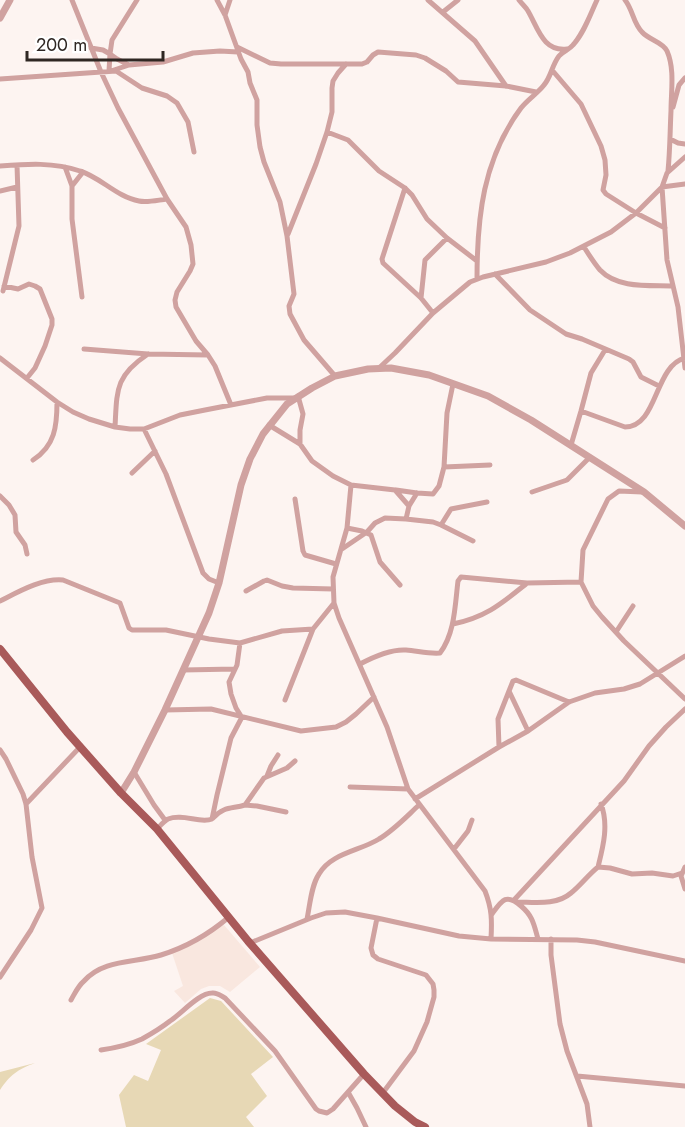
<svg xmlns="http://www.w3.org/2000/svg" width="685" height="1127" font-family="Jost,sans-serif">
	<rect width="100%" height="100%" fill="#fdf4f1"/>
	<path fill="#f9e7df" d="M224 925 260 967 230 992 220 986H209L201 989 185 1003 174 991 183 986 172 953Z"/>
	<path fill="#e7d8b5" d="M210 998 221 1001 273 1057 251 1074 267 1096 246 1117 254 1127H126L119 1095 134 1075 148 1081 161 1050 146 1044Z
		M35 1063C18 1069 10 1075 0 1090V1072Z"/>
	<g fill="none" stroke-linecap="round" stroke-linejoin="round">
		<path stroke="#d0a2a0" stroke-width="5" d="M72 0 101 72 118 108 167 199 186 227 191 245 193 264 190 271 177 292 175 300 176 307 196 341 208 355 215 366 231 405
			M217 0 225 15 241 59 248 72 250 83 257 100V125L260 147 264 162 280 202 287 236 294 294 289 306 290 314 304 340 335 376
			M428 0 475 41 506 86
			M519 0C522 4 526 7 528 11 538 28 543 52 567 49
			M625 0C633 10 633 23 642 32 649 40 663 42 667 51 675 69 671 92 671 111 670 131 670 151 668 171
			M443 12 458 0
			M225 15 230 0
			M237 47 270 63 281 64H362L367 62 373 55 378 52 416 55 425 58 446 71 458 82 506 86 536 92
			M91 48 103 50 110 54 112 40 137 0
			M110 54 117 59 129 65
			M552 70 581 104 601 146 605 160 606 175 603 190 606 194 636 213 665 228
			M109 71 110 54
			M111 71 129 65 163 62 193 53 220 51 238 52
			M0 79 116 71 142 88 167 96 177 103 188 122 194 152
			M673 107 679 85 685 78
			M327 132 348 140 379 171 405 188 412 195 427 219 447 238 477 261
			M670 139 678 143 685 144
			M685 157 667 173 662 187 667 260 678 307 685 368
			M0 166C27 164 54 162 80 171 100 177 117 197 139 201 147 203 158 200 167 199
			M65 167 72 186V219L82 297
			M72 186 83 172
			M405 188 382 259 383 263 421 298 433 313
			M0 191 17 187
			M288 234 316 164 327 132 332 112V88L333 81 338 73 346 64
			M584 247C589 255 594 263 600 270 618 289 650 285 673 286
			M495 274 530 310 566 334 582 339 629 359 633 362 641 377 659 386
			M477 279C477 217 483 159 521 108 528 99 538 93 544 85 551 77 552 65 559 56 563 51 569 50 573 45 584 33 590 15 597 0
			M4 286 18 289 29 284 35 286 40 289 52 319V325L45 346 35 368 27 378
			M3 291 19 226 17 165
			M421 298 425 260 447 238
			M84 349 148 354 208 355
			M0 358 57 402 73 412 89 419 115 427 130 429H144L180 415 205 410 267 398H295
			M379 368 395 353 433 313 470 282 483 277 546 262 570 253 611 232 636 213 662 187 685 184
			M298 396 303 414 300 430V444
			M581 411 625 427C658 427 654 366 685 358
			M269 425 300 444 312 461 333 476 351 485 395 490 409 506
			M115 427C117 390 115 376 148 354
			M144 429 166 474 203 573 209 579 219 583
			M571 445 581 411 591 373 605 350
			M33 460C55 446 57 426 57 402
			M444 467 447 413 453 384
			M132 473 155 451
			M351 485 347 528 333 577 334 603 339 618 387 727 408 789 485 891C492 909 492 920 491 939
			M396 490 417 493 433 494 439 486 444 467 490 465
			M532 492 567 480 590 457
			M642 492 619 491 608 499 583 550 581 582 593 606 602 617 624 641 685 699
			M0 496 9 505 15 515 16 532 25 545 27 554
			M295 499 303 551 305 555 336 564
			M406 519 409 506 417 493
			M441 525 451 509 487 502
			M347 528 362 531 371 535 380 562 400 585
			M342 549 367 532 375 523 385 518 406 519 433 522 441 525 473 541
			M246 591 264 581 267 580 282 586 293 588 333 589
			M0 601C18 592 42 578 63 580L120 603 129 628 132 630H166L209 639 240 643 282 631 313 629 334 603
			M453 624C486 617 501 604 526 584
			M616 632 633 606
			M240 643 237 665 229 682 231 694 236 708 241 716
			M360 664C373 657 391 649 406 650 418 651 429 654 440 653 455 633 455 605 458 581L461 577 527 583 581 582
			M183 670 235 669
			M285 700 313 629
			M165 710 211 709 301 731 336 727 346 722 356 714 374 697
			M528 731 509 691 513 681 516 680 569 702
			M499 747 498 719 509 691
			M0 750 6 759 23 794 26 804 32 857 42 908 31 930 0 977
			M134 772 154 805 165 820
			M267 776 271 766 278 755
			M350 787 408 789
			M415 799 499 747 528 731 569 702 595 693 624 689 640 684 685 656
			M26 804 81 746
			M245 805 257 806 286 812
			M213 818C224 806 232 809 245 805L264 778 287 768 295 761
			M157 829C160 826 164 821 168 819 183 813 200 824 212 819L217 795 231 738 242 717
			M454 849 468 831 472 820
			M598 867C603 847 609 825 601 804
			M685 867 681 876 685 889
			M514 900 624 781 649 746 666 727 685 709
			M516 902C534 902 556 906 571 893 581 885 588 875 598 867L610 868 632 874 652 873 673 876 682 873
			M492 914C502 900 506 893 521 906 533 916 534 925 538 939
			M377 918 371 948 373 955 378 959 426 975 433 984 434 990V997L427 1022 414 1051 382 1094
			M307 919C310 905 311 886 319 874 331 853 360 851 379 839 394 830 406 817 419 805
			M551 939V955L560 1024 567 1051 587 1104 590 1127
			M250 943 311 918 326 913 345 912 377 918 459 936 491 939 577 940 595 942 685 961
			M71 1000C75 993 78 986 84 981 103 959 135 963 161 955 187 947 209 934 229 917
			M101 1050C115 1048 129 1045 142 1039 151 1034 161 1028 170 1021 181 1014 199 993 212 993 217 992 221 996 225 998L275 1051 316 1109 319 1111 327 1113 333 1109 364 1074
			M577 1076 685 1086
			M348 1092 357 1108 366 1127"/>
		<path stroke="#d0a2a0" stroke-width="7" d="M0 18 10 0
			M121 793 134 772 165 710 209 613 219 583 241 485 250 459 263 434 287 404 312 388 335 376 368 369 391 368 429 375 488 396 531 420 644 492 685 526"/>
		<path stroke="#a95a5a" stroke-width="8" d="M0 649 67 732 121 793 157 829 248 941 364 1074 395 1106 415 1122 425 1127"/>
	</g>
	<path d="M27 51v9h136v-9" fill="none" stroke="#2f2723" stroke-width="3"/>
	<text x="36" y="51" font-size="18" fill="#2f2723" stroke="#ffffff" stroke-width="4.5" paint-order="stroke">200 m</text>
</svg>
